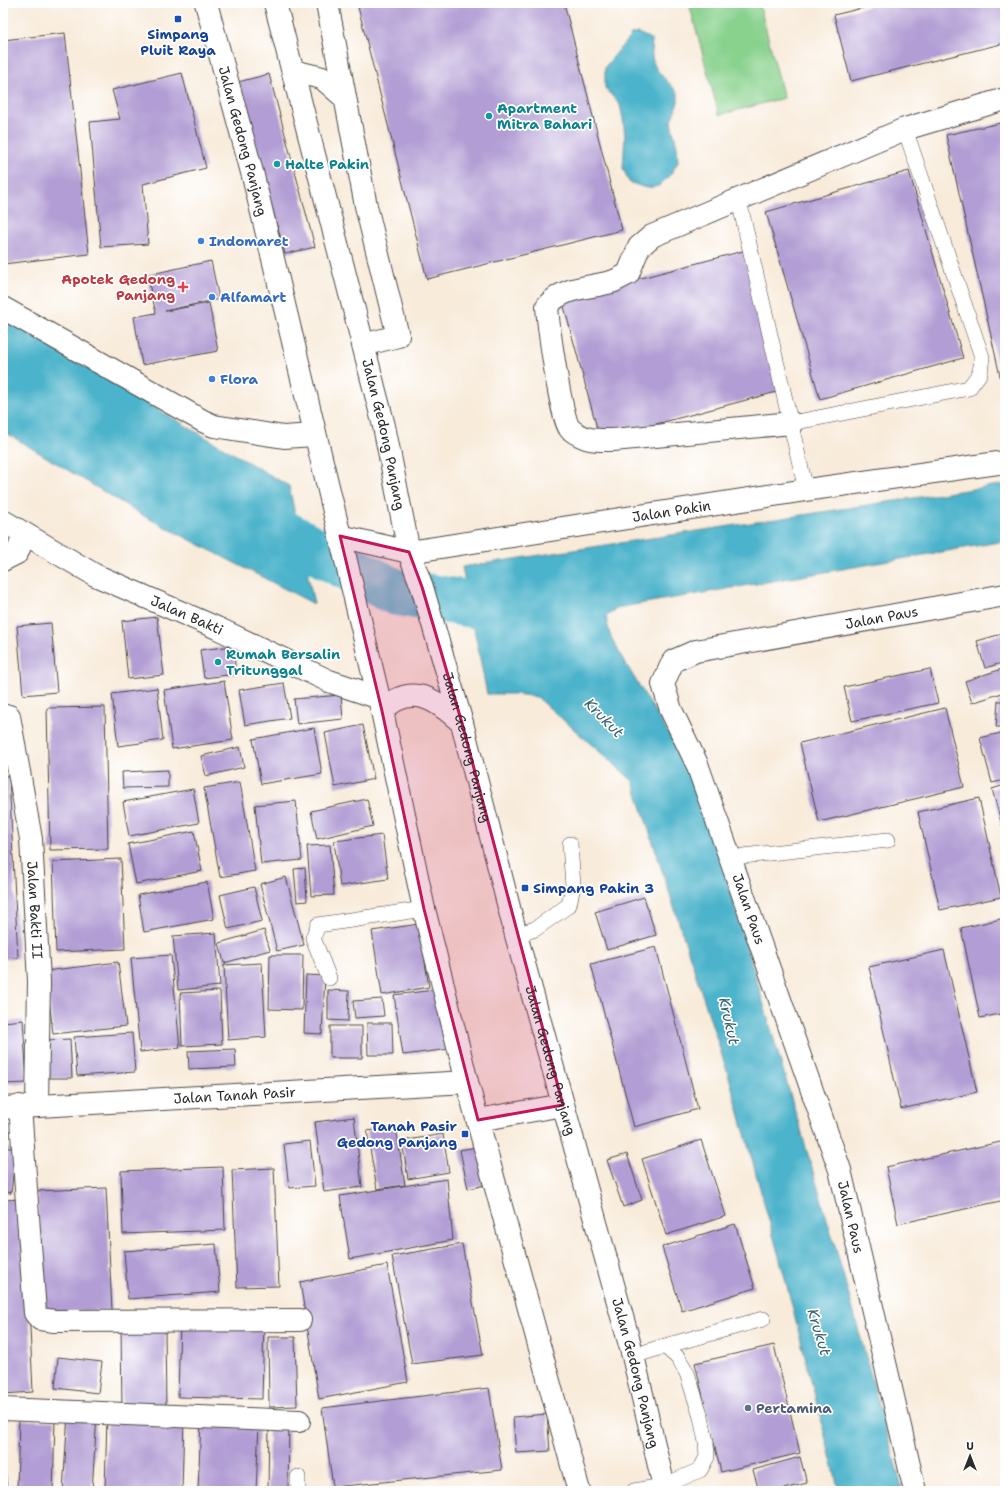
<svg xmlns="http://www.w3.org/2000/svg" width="1008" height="1494" font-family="'Shantell Sans',sans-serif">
	<rect width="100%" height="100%" fill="#fff"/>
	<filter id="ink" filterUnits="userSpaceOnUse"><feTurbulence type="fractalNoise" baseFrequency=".025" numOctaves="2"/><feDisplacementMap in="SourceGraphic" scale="8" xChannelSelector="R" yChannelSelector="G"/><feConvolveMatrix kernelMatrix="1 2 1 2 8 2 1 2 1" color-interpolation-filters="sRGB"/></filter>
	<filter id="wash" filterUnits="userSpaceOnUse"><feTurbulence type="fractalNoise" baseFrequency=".012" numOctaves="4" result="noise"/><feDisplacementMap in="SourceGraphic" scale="16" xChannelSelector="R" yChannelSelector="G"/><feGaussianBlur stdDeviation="0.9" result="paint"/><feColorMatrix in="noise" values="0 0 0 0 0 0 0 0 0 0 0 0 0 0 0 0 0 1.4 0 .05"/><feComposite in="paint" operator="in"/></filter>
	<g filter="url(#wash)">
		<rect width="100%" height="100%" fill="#f8ebda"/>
		<path fill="#89d28e" stroke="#5a7e5c" d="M689 3H759L784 98 719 115Z"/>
		<path fill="#4cb3cb" stroke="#3c6f7b" d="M639 33 652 40C649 71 661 72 678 93V102L671 123 677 146 678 162 671 174 659 186 646 188 629 182 623 168 625 135 623 119 620 105 605 88V67L632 34Z
			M3 319 289 486 314 604 144 516 3 431Z
			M1005 484V541L616 608 606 617 610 635 621 656 698 782 840 1263 903 1491H839L785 1278 729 1077 633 781 537 697 516 694H487L462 567Z"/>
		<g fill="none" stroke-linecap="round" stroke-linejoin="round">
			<path stroke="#4cb3cb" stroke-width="47" d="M243 512 395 592 496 608 533 600"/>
		</g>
		<g id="blocks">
			<path fill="#b29ed4" d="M357 3H564L622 230 427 279Z
				M883 3H1005V43L851 81 834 15Z
				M65 33 89 254 3 264V40Z
				M182 73 206 168 143 184 148 244 101 247 90 122 120 119 112 90Z
				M269 74 315 247 285 254 238 82Z
				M1005 122V384L1002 385 946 135Z
				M909 171 963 358 820 399 766 212Z
				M743 251 780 391 600 439 562 299Z
				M211 261 219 299 165 311 209 303 218 351 142 365 134 317 156 313 147 275Z
				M157 617 164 675 128 679 122 621Z
				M51 623 57 692 23 695 17 626Z
				M1005 633V662L985 668 977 641Z
				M233 646 236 674 204 678 200 650Z
				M1005 668V692L972 703 965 681Z
				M930 669 938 703 852 721 844 687Z
				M224 681 233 740 172 749 164 690Z
				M284 683 290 718 245 725 239 690Z
				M157 688 163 740 118 746 112 694Z
				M341 695 343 719 297 724 294 699Z
				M998 701H1005V727H996Z
				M105 707 108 849 50 850 47 708Z
				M945 708 964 787 819 822 800 743Z
				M363 725 374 779 335 787 325 733Z
				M314 728 322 774 261 784 253 739Z
				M1005 732V780L992 783 980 738Z
				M240 747 244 767 206 776 201 756Z
				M168 770V787L123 788 122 772Z
				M3 776H9L18 958 3 959Z
				M240 782 255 871 220 877 204 788Z
				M1005 785V836L992 789Z
				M193 789 199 823 129 836 123 802Z
				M979 798 1001 897 940 910 918 812Z
				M367 799 373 826 317 839 311 811Z
				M296 801 302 860 261 864 255 805Z
				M194 831 202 871 136 884 128 844Z
				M382 835 388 879 340 886 334 841Z
				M330 845 334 895 311 896 307 846Z
				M121 859 125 949 56 952 53 862Z
				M305 868 307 901 297 902 294 869Z
				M286 877 304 945 277 951 260 884Z
				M207 882 214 919 144 932 138 895Z
				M254 887 262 921 228 929 220 895Z
				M644 897 656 935 607 950 595 912Z
				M1005 918V1013L980 1018 961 928Z
				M419 924 429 987 382 995 372 931Z
				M264 930 270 950 224 963 219 943Z
				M216 933 220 986 178 990 173 936Z
				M656 947 698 1109 634 1127 591 964Z
				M944 950 977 1092 901 1109 869 967Z
				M171 955 180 1048 140 1052 131 958Z
				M270 955H303L302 1010 269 1009Z
				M118 962 126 1026 53 1034 46 971Z
				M262 963 266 1037 228 1040 224 965Z
				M306 975 325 976 322 1034 304 1033Z
				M442 989 450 1049 403 1055 394 995Z
				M328 990 349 991 348 1021 328 1020Z
				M220 991 222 1044 182 1046 180 993Z
				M382 999 384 1016 355 1018 353 1001Z
				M23 1020 27 1083 3 1084V1022Z
				M367 1023H392L393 1055H368Z
				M330 1026H362V1058H330Z
				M132 1033 135 1072 77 1076 74 1037Z
				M70 1039 72 1078H49L47 1040Z
				M235 1049 236 1067 189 1069 188 1051Z
				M354 1117 362 1187 324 1192 315 1122Z
				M396 1127 405 1185 377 1189 367 1131Z
				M443 1134 449 1172 408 1179 402 1141Z
				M701 1140 726 1216 666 1235 642 1159Z
				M310 1141 315 1186 289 1188 284 1144Z
				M1005 1141V1200L898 1224 886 1167Z
				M481 1146 489 1184 468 1189 460 1150Z
				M3 1147 16 1149 11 1193 3 1192Z
				M627 1154 642 1200 623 1207 607 1160Z
				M223 1167 225 1230 123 1234 121 1171Z
				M274 1168 279 1286 237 1287 232 1170Z
				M447 1179 453 1240 350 1259 340 1196Z
				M106 1188 112 1310 43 1313 37 1191Z
				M24 1199 33 1392 3 1394V1200Z
				M735 1224 755 1288 682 1311 662 1247Z
				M216 1244 220 1292 128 1299 124 1251Z
				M462 1244 483 1355 412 1364 392 1256Z
				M387 1265 408 1382 319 1399 300 1282Z
				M180 1321 264 1322 262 1399 178 1397Z
				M121 1326 165 1327 166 1410 122 1411Z
				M268 1337H295L297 1406 269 1407Z
				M774 1345 800 1453 721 1472 695 1363Z
				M58 1357 102 1362 98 1393 55 1388Z
				M489 1388 502 1470 333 1487 322 1408Z
				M68 1414 97 1415 92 1491H63Z
				M547 1414 550 1451 516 1453 513 1417Z
				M107 1417 184 1419 182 1491H105Z
				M19 1420 55 1421 53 1491H17Z
				M201 1421 259 1423 256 1491H198Z
				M269 1423H289L288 1491H268Z
				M3 1454H4L7 1491H3Z
				M800 1457 807 1483 776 1491H759L753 1470Z"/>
		</g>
	</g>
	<g filter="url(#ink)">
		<use href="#blocks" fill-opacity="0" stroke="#4a4845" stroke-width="1"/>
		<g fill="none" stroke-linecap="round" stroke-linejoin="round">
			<g stroke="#4a4845" stroke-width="16">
				<path id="service" d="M739 201 806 490
					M792 423 969 388 980 373 982 357 905 129
					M732 860 743 856 888 840
					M516 935 535 929 569 905 573 886 570 844
					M329 978 313 938 318 925 424 909
					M665 1346 763 1319
					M633 1356 665 1346 678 1358 687 1373 701 1417 706 1442 707 1457 700 1470 663 1486 634 1491
					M298 1477V1491"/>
			</g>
			<g stroke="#4a4845" stroke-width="24">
				<g id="minor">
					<path d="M327 3 366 206 398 336 363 345"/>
					<path d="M293 71 322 78 345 98"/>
					<path d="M792 423 613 440C595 440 585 441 570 429 561 421 548 323 547 306 565 285 590 289 614 281 619 279 623 276 628 274L639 247 652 236 905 129 1005 99"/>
					<path d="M3 560 17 553 25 534"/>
					<path id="s1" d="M9 716 31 839 39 981 37 1105"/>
					<path d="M20 1106 35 1313 40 1319 54 1321 300 1320"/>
					<path d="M3 1409 299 1421"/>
					<path id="s2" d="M915 1491 840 1170 697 764 671 710 663 684 673 661 696 651 1005 595"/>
				</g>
			</g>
			<g stroke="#4a4845" stroke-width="24">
				<g id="tertiary">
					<path d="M3 308 203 421 214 426 284 437 314 435"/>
					<path id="s3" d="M3 521 95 575 217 628 329 681 377 697"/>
					<path id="s4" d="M3 1108 467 1082"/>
				</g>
			</g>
			<g stroke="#4a4845" stroke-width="24">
				<g id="secondary">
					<path d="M340 536 382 711 424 909 467 1082 579 1491"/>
					<path id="s5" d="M409 552 422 587 462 723 516 935 633 1356 665 1491"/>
					<path d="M382 711C411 681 437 700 462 723"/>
					<path d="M478 1120 563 1105"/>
				</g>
			</g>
			<g stroke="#4a4845" stroke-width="24">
				<g id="trunk">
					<path id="s6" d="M206 3 253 176 340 536 409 552 806 490 1005 462"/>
					<path id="s7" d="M275 3 384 426 409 552"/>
				</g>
			</g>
			<use href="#service" stroke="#fff" stroke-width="15"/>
			<use href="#minor" stroke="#fff" stroke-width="22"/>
			<use href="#tertiary" stroke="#fff" stroke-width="22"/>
			<use href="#secondary" stroke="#fff" stroke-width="22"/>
			<use href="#trunk" stroke="#fff" stroke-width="22"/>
		</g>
	</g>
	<path fill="#c2185b" fill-opacity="0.2" stroke="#c2185b" stroke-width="3" stroke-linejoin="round" d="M340 536 409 552 422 587 462 723 563 1105 478 1120 424 909 382 711Z"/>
	<g fill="#1a4fb4" stroke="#fff" stroke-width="1.5">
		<rect x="174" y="15" width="8" height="8" rx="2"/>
		<rect x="521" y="884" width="8" height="8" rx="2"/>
		<rect x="461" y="1130" width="8" height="8" rx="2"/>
	</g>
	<g fill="#0f9aa8" stroke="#fff" stroke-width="1.5">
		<circle cx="489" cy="116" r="4"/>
		<circle cx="277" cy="164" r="4"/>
		<circle cx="218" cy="662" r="4"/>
	</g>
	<g fill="#3f7fe0" stroke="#fff" stroke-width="1.5">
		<circle cx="201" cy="241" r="4"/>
		<circle cx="212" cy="297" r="4"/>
		<circle cx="212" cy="379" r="4"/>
	</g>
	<path fill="#e0444e" stroke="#fff" stroke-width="1.5" d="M181 281h4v4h4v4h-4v4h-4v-4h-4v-4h4z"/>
	<circle fill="#5c6f8a" stroke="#fff" stroke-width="1.5" cx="748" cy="1408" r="4"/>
	<g text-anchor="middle" stroke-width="3.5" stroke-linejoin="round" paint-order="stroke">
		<g font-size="14" font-weight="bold" fill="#164399" stroke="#fff">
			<text x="178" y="39">Simpang<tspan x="178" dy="16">Pluit Raya</tspan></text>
			<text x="533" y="893" text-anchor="start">Simpang Pakin 3</text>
			<text x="457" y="1131" text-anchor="end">Tanah Pasir<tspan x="457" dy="16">Gedong Panjang</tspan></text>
		</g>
		<g font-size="14" font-weight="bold" fill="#0d838f" stroke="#fff" text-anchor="start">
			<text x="497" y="113">Apartment<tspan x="497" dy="16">Mitra Bahari</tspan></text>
			<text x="285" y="169">Halte Pakin</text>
			<text x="226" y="659">Rumah Bersalin<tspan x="226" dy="16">Tritunggal</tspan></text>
		</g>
		<g font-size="14" fill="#2b2b2b" stroke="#fff">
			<text dy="5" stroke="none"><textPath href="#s6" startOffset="143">Jalan Gedong Panjang</textPath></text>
			<text dy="5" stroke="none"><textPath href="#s7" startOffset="445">Jalan Gedong Panjang</textPath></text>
			<text dy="5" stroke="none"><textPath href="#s6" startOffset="886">Jalan Pakin</textPath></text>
			<text dy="5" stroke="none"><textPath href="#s3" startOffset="207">Jalan Bakti</textPath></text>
			<text dy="5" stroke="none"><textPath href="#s2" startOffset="1086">Jalan Paus</textPath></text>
			<text dy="5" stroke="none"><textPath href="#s5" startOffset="204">Jalan Gedong Panjang</textPath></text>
			<text dy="5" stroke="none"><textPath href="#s1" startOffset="196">Jalan Bakti II</textPath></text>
			<text transform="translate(749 909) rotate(71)" y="5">Jalan Paus</text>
			<text dy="5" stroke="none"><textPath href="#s5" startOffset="528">Jalan Gedong Panjang</textPath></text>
			<text dy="5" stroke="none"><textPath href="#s4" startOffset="232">Jalan Tanah Pasir</textPath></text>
			<text transform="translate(851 1217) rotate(77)" y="5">Jalan Paus</text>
			<text dy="5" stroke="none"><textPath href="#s5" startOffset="852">Jalan Gedong Panjang</textPath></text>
		</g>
		<g font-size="14" font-weight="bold" fill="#366cbe" stroke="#fff" text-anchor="start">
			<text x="209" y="246">Indomaret</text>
			<text x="220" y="302">Alfamart</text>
			<text x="220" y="384">Flora</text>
		</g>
		<g font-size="14" font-weight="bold" fill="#be3a42" stroke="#fff" text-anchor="end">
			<text x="175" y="284">Apotek Gedong<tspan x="175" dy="16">Panjang</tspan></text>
		</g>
		<g font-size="14" font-weight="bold" fill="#4e5e75" stroke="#fff" text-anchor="start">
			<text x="756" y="1413">Pertamina</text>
		</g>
		<g font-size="15" font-style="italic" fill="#38616b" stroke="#fff">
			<text transform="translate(604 718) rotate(45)" y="5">Krukut</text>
			<text transform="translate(729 1021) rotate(77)" y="5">Krukut</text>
			<text transform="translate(819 1332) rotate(73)" y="5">Krukut</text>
		</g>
	</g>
	<rect width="1008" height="1494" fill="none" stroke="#fff" stroke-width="16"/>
	<g transform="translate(970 1456)" stroke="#ffffff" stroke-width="3" paint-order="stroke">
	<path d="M0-3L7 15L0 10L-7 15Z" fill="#2b2b2b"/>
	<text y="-6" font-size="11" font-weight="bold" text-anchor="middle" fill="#2b2b2b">U</text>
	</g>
</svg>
